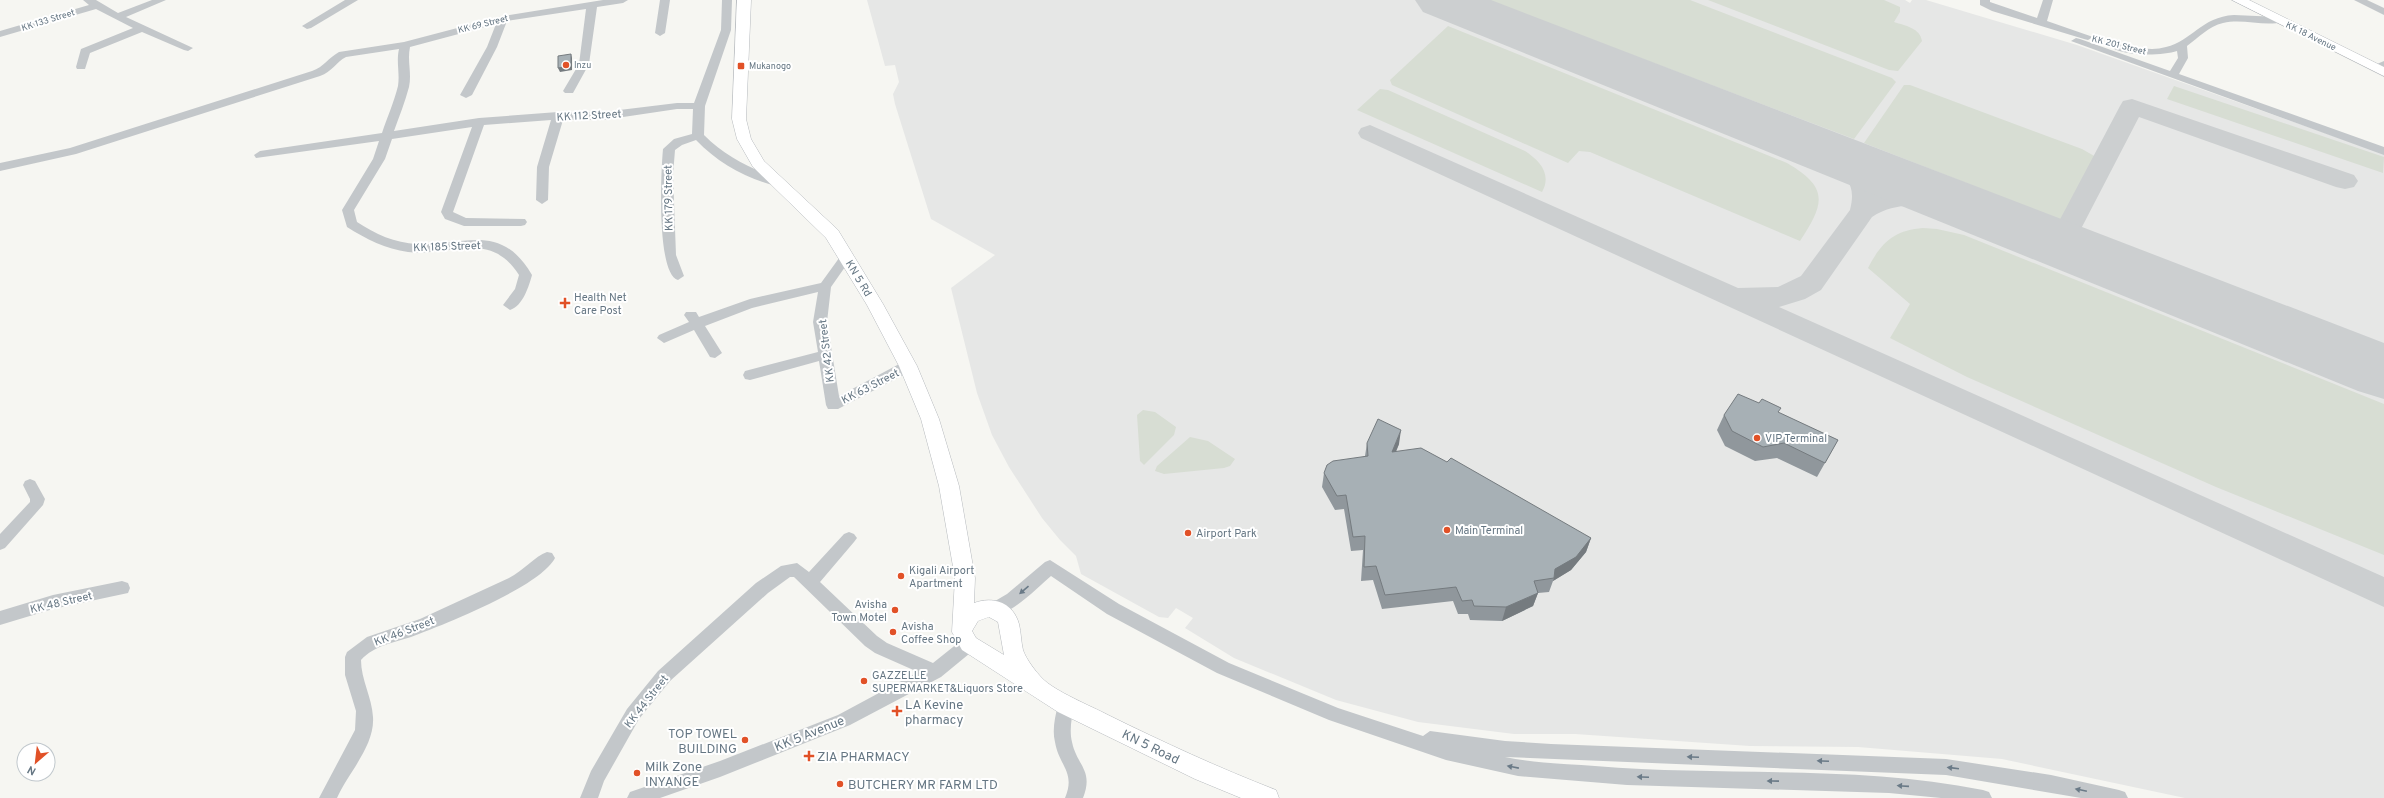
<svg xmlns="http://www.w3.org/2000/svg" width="2384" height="798" font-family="Overpass,sans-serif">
	<rect width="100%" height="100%" fill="#f6f6f2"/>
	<path fill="#e6e7e6" d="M867 0H1905L1910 3 1912 0H1926L2077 45 2384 154V798H2185L2002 759 1858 747 1750 746 1575 734H1514L1418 722 1336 700 1234 658 1185 628 1193 618 1176 608 1168 618 1159 617 1081 574 1076 556 1060 540 1042 518 1009 467 992 435 977 393 951 288 995 255 931 219 895 104 893 94 899 82 895 65 885 66Z"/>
	<path fill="#d7ddd3" d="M1488 0H1690L1892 78 1896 82 1854 139Z
		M1708 0H1884L1900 7V12L1894 22C1906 26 1920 28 1922 41L1898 71 1889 70Z
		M1448 26 1787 163C1830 188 1824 204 1800 241L1590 152 1579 151 1568 163 1392 85 1390 80Z
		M1904 85H1910L2082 149 2096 157 2061 220 1864 143Z
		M2174 86 2384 157 2383 173 2167 99Z
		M1380 89 1388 90 1525 151C1540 161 1552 174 1542 192L1357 110Z
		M1923 228 1937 229 1964 235 2384 404V555L2216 487 1967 377 1890 338 1910 304 1868 268C1881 243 1894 230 1923 228Z
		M1143 410 1155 412 1176 427 1174 435 1144 465 1140 461 1137 415Z
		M1190 437 1208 441 1235 459 1230 466 1224 468 1164 474 1155 471 1157 466Z"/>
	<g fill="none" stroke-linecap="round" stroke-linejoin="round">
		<path fill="#cccfd0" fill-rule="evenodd" d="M2132 99 2354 175 2358 181 2354 187 2345 189 2336 187 2139 117 2070 250 2060 253 2050 250 2047 244 2120 106 2123 101Z
			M1370 125 1738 288 1778 287 1801 276 1850 210C1861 167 1824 174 1808 150L1812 144C1837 138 1875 167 1878 193L1912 188 1972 200 1976 206 1972 212C1961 215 1953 212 1942 210 1916 204 1894 203 1872 217L1821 290 1805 299 1779 307 2384 577V607L1361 138 1358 133 1361 128Z"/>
		<path fill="#cccfd0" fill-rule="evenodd" d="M1415 0H1491L2384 343V399L2358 391 1423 12Z"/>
		<g stroke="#b6babe" stroke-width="1">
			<path id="major" d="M737 0H751L746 119 751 139 764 161 838 230 883 304 917 366 939 419 959 486 975 578 974 603C993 596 1013 602 1019 624 1021 632 1021 642 1023 650 1026 659 1036 672 1042 678 1054 691 1091 706 1108 715 1163 742 1219 768 1276 790L1279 798H1241L1195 779 1058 712 962 650 952 632 955 578 939 486 921 419 899 366 867 305 826 238 753 167 737 139 732 119ZM989 617 998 622 1004 655 976 638 972 631 978 621Z
				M2232 0H2249L2384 67V76Z"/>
		</g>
		<path fill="#c3c7ca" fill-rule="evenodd" d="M83 0H96L118 13 152 0H166L126 17 193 48 188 51 184 50 142 32 90 53 85 69H77L76 67 81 49 133 28 96 9 0 37V31L89 5Z
			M345 0H358L311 28 307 29 302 26Z
			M603 0H628L623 3 597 7 589 64 573 93H565L563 91 579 64 586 9 507 21 497 47 472 95 466 98 460 95 487 47 496 24 410 47C407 61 412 73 409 87 405 102 399 117 394 131L479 118 558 112H603L677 103H694L721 30 722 0H732L731 30 705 106 704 135C726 157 751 169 780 179L782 182 776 186C745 178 718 163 696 140L682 145 675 150 673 175 676 255 684 276 678 280C656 274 661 170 663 149L674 139 692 134 693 109H677L603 120H563L549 167 548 200 542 204 536 200 537 167 551 120 484 125 453 212 466 218 525 219 527 222 525 225 521 226H464L445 219 441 212 472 127 392 139 385 159 354 210 357 222C375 234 395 243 417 244 466 245 501 222 532 275 529 286 523 306 510 310L503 305 515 289 519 275C489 229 453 257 408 252 386 249 366 239 347 227L342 210 373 159 379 141 256 158 254 155 260 151 382 133C387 118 394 102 398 86 400 73 396 62 399 49L346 57C336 62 332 72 320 76L76 154 0 171V163L70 148 312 71C324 67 328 58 339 52L404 42 503 16Z
			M660 0H670L665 33 660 36 655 33Z
			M1980 0H1990V2L2037 18 2043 0H2053L2047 21 2093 37 2088 40 2084 39 1992 11 1980 5Z
			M2354 0H2367L2384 8V15Z
			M2234 15 2279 17 2284 20 2283 22C2263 27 2243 18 2223 23 2209 26 2198 38 2187 46L2188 58 2179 74 2384 147V155L2071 41 2076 38 2080 39 2170 71 2178 58 2177 51C2162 56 2119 57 2109 45L2114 42C2131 46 2149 52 2166 47 2192 41 2201 17 2234 15Z
			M2384 61V68L2375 70 2370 67Z
			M846 253 852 257 831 287 827 322 839 396 903 362H913L915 366 913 370 838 409H828L826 405 819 361 750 380 745 379 743 375 745 371 818 352 813 322 818 292 752 308 705 326 722 353 715 358 710 357 694 330 664 343 657 338 659 335 689 322 684 315 686 312H696L699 317 750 299 821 283 842 254Z
			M30 479 35 481 45 499 43 505 5 548 0 550V534L30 502V499L23 485 25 481Z
			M849 532 854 534 857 538 854 542 820 582 877 636 887 643 933 663 963 639 969 637 975 639 977 644 975 649 941 677 850 725 720 777 660 798H627L630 792 720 761 838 715 918 672 875 653 865 646 794 577H790L768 593 670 681 639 719 604 781 598 798H580L591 771 627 709 658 671 756 583 781 566 797 563 809 572 844 534Z
			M547 552 552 553 555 558C540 587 443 625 411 637 393 643 375 645 361 660 361 680 372 697 373 717 375 746 348 773 337 798H319L355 730 356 711 345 675V657L347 652 367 637 420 619 509 578C523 571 535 556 547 552Z
			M1050 560 1119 604 1229 663 1338 708 1423 736 1430 731 1505 741 1551 744 1946 759 2051 775 2119 790 2125 792 2128 798H2081L1946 775 1505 757C1534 763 1566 764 1595 766 1724 777 1856 764 1983 790L1989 792 1992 798H1941L1889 793 1627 785 1518 776 1446 760 1329 720 1217 673 1107 614 1051 576C1038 587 1007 620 990 614L988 609 990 604 1007 594 1045 562Z
			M122 581 128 583 130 588 128 593 53 609 0 625V611L53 595Z
			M1066 697 1072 700 1074 705C1072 717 1069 730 1072 742 1077 766 1094 770 1083 798H1065C1076 772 1059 766 1055 742 1052 730 1055 717 1058 705L1060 700Z"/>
		<use href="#major" fill="#fff" fill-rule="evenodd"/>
	</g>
	<path fill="#90979c" d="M1779 413 1838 440 1817 477 1777 458 1755 461 1725 446 1717 430 1724 415Z
		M1367 443 1399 444 1396 452 1591 538 1586 552 1571 570 1553 581 1549 592 1538 593 1533 606 1502 621 1470 620 1468 614H1458L1453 601 1382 609 1373 580 1361 581 1363 550 1351 551 1344 509 1335 510 1322 487 1324 473 1365 456Z"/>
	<path fill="#757b7f" d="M571 54 572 58V70L560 72 558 68Z
		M1401 430 1399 444 1389 467 1392 452Z
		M1591 538 1586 552 1571 570 1553 581 1554 578 1555 569Z
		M1538 593 1533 606 1502 621 1506 607Z"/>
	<path fill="#a7b0b5" stroke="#757b7f" d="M571 54V66L558 68V56Z
		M1738 394 1759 403 1762 399 1781 408 1778 412 1838 440 1825 463 1784 443 1763 447 1732 431 1724 415Z
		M1378 419 1401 430 1392 452 1421 448 1447 462 1451 458 1591 538 1576 557 1555 569 1554 578 1534 581 1538 593 1506 607 1474 606 1472 600 1462 601 1456 587 1385 595 1376 566 1364 567 1365 536 1353 537 1346 495 1337 496 1324 473 1327 465 1333 461 1368 456 1367 443Z"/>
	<defs><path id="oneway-solid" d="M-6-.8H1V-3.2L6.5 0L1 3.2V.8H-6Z"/></defs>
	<g fill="#6a7a87">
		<use href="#oneway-solid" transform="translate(1024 590) rotate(139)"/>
		<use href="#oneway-solid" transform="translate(1693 757) rotate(-177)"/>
		<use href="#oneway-solid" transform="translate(1823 761) rotate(-178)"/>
		<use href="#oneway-solid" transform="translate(1513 767) rotate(-169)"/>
		<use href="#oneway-solid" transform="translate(1953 768) rotate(-173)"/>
		<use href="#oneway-solid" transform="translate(1643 777) rotate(-178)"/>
		<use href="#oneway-solid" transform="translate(1773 781) rotate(-179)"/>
		<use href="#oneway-solid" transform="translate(1903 786) rotate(-176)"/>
		<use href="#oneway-solid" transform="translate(2081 790) rotate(-168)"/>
	</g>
	<g fill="#e15127" stroke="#fff" stroke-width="1.5">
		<circle cx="566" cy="65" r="4"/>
		<rect x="737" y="62" width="8" height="8" rx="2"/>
		<path d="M563 297h4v4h4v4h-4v4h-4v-4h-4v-4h4z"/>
		<circle cx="1757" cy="438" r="4"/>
		<circle cx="1447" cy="530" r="4"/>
		<circle cx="1188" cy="533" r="4"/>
		<circle cx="901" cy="576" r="4"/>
		<circle cx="895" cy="610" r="4"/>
		<circle cx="893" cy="632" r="4"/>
		<circle cx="864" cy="681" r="4"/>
		<path d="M895 705h4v4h4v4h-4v4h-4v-4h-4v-4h4z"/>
		<circle cx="745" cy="740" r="4"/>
		<path d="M807 750h4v4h4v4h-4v4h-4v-4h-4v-4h4z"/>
		<circle cx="637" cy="773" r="4"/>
		<circle cx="840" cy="784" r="4"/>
	</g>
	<g text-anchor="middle" stroke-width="4" stroke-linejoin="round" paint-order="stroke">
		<g font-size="9" fill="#657683" stroke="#fff">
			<text transform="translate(48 20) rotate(-17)" y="3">KK 133 Street</text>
			<text transform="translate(483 24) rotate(-14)" y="3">KK 69 Street</text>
			<text transform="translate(2311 36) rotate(26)" y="3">KK 18 Avenue</text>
			<text transform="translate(2119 45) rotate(14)" y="3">KK 201 Street</text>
		</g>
		<g font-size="9" fill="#657683" stroke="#fff" text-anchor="start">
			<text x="574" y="68">Inzu</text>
			<text x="749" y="69">Mukanogo</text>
		</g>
		<g font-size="11" fill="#657683" stroke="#fff">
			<text transform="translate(589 115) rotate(-3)" y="4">KK 112 Street</text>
			<text transform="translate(668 198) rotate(-91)" y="4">KK 179 Street</text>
			<text transform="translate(447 246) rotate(-2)" y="4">KK 185 Street</text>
			<text transform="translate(859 278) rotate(59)" y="4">KN 5 Rd</text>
			<text transform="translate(826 351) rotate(-97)" y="4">KK 42 Street</text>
			<text transform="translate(870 386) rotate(-27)" y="4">KK 63 Street</text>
			<text transform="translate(61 602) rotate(-13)" y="4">KK 48 Street</text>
			<text transform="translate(404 631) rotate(-21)" y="4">KK 46 Street</text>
			<text transform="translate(646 701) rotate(-52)" y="4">KK 44 Street</text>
		</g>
		<g font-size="11" fill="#657683" stroke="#fff" text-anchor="start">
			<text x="574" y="301">Health Net<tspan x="574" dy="13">Care Post</tspan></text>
			<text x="1765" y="442">VIP Terminal</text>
			<text x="1455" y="534">Main Terminal</text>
			<text x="1196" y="537">Airport Park</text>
			<text x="909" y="574">Kigali Airport<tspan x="909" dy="13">Apartment</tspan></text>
			<text x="887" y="608" text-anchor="end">Avisha<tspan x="887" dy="13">Town Motel</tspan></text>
			<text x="901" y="630">Avisha<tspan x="901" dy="13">Coffee Shop</tspan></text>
			<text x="872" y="679">GAZZELLE<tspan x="872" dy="13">SUPERMARKET&amp;Liquors Store</tspan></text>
		</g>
		<g font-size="13" fill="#657683" stroke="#fff" text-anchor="start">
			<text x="905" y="709">LA Kevine<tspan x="905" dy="15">pharmacy</tspan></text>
			<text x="737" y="738" text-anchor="end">TOP TOWEL<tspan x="737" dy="15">BUILDING</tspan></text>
			<text x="817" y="761">ZIA PHARMACY</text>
			<text x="645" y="771">Milk Zone<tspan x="645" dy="15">INYANGE</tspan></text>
			<text x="848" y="789">BUTCHERY MR FARM LTD</text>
		</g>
		<g font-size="13" fill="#657683" stroke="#fff">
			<text transform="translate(809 733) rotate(-22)" y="5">KK 5 Avenue</text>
			<text transform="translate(1151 746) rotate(26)" y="5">KN 5 Road</text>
		</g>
	</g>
	<g transform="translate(36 762) rotate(208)"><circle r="19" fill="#ffffff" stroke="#c1c8cd"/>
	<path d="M0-3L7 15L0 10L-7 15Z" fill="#e15127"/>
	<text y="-6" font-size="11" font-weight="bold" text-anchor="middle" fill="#657683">N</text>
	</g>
</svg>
